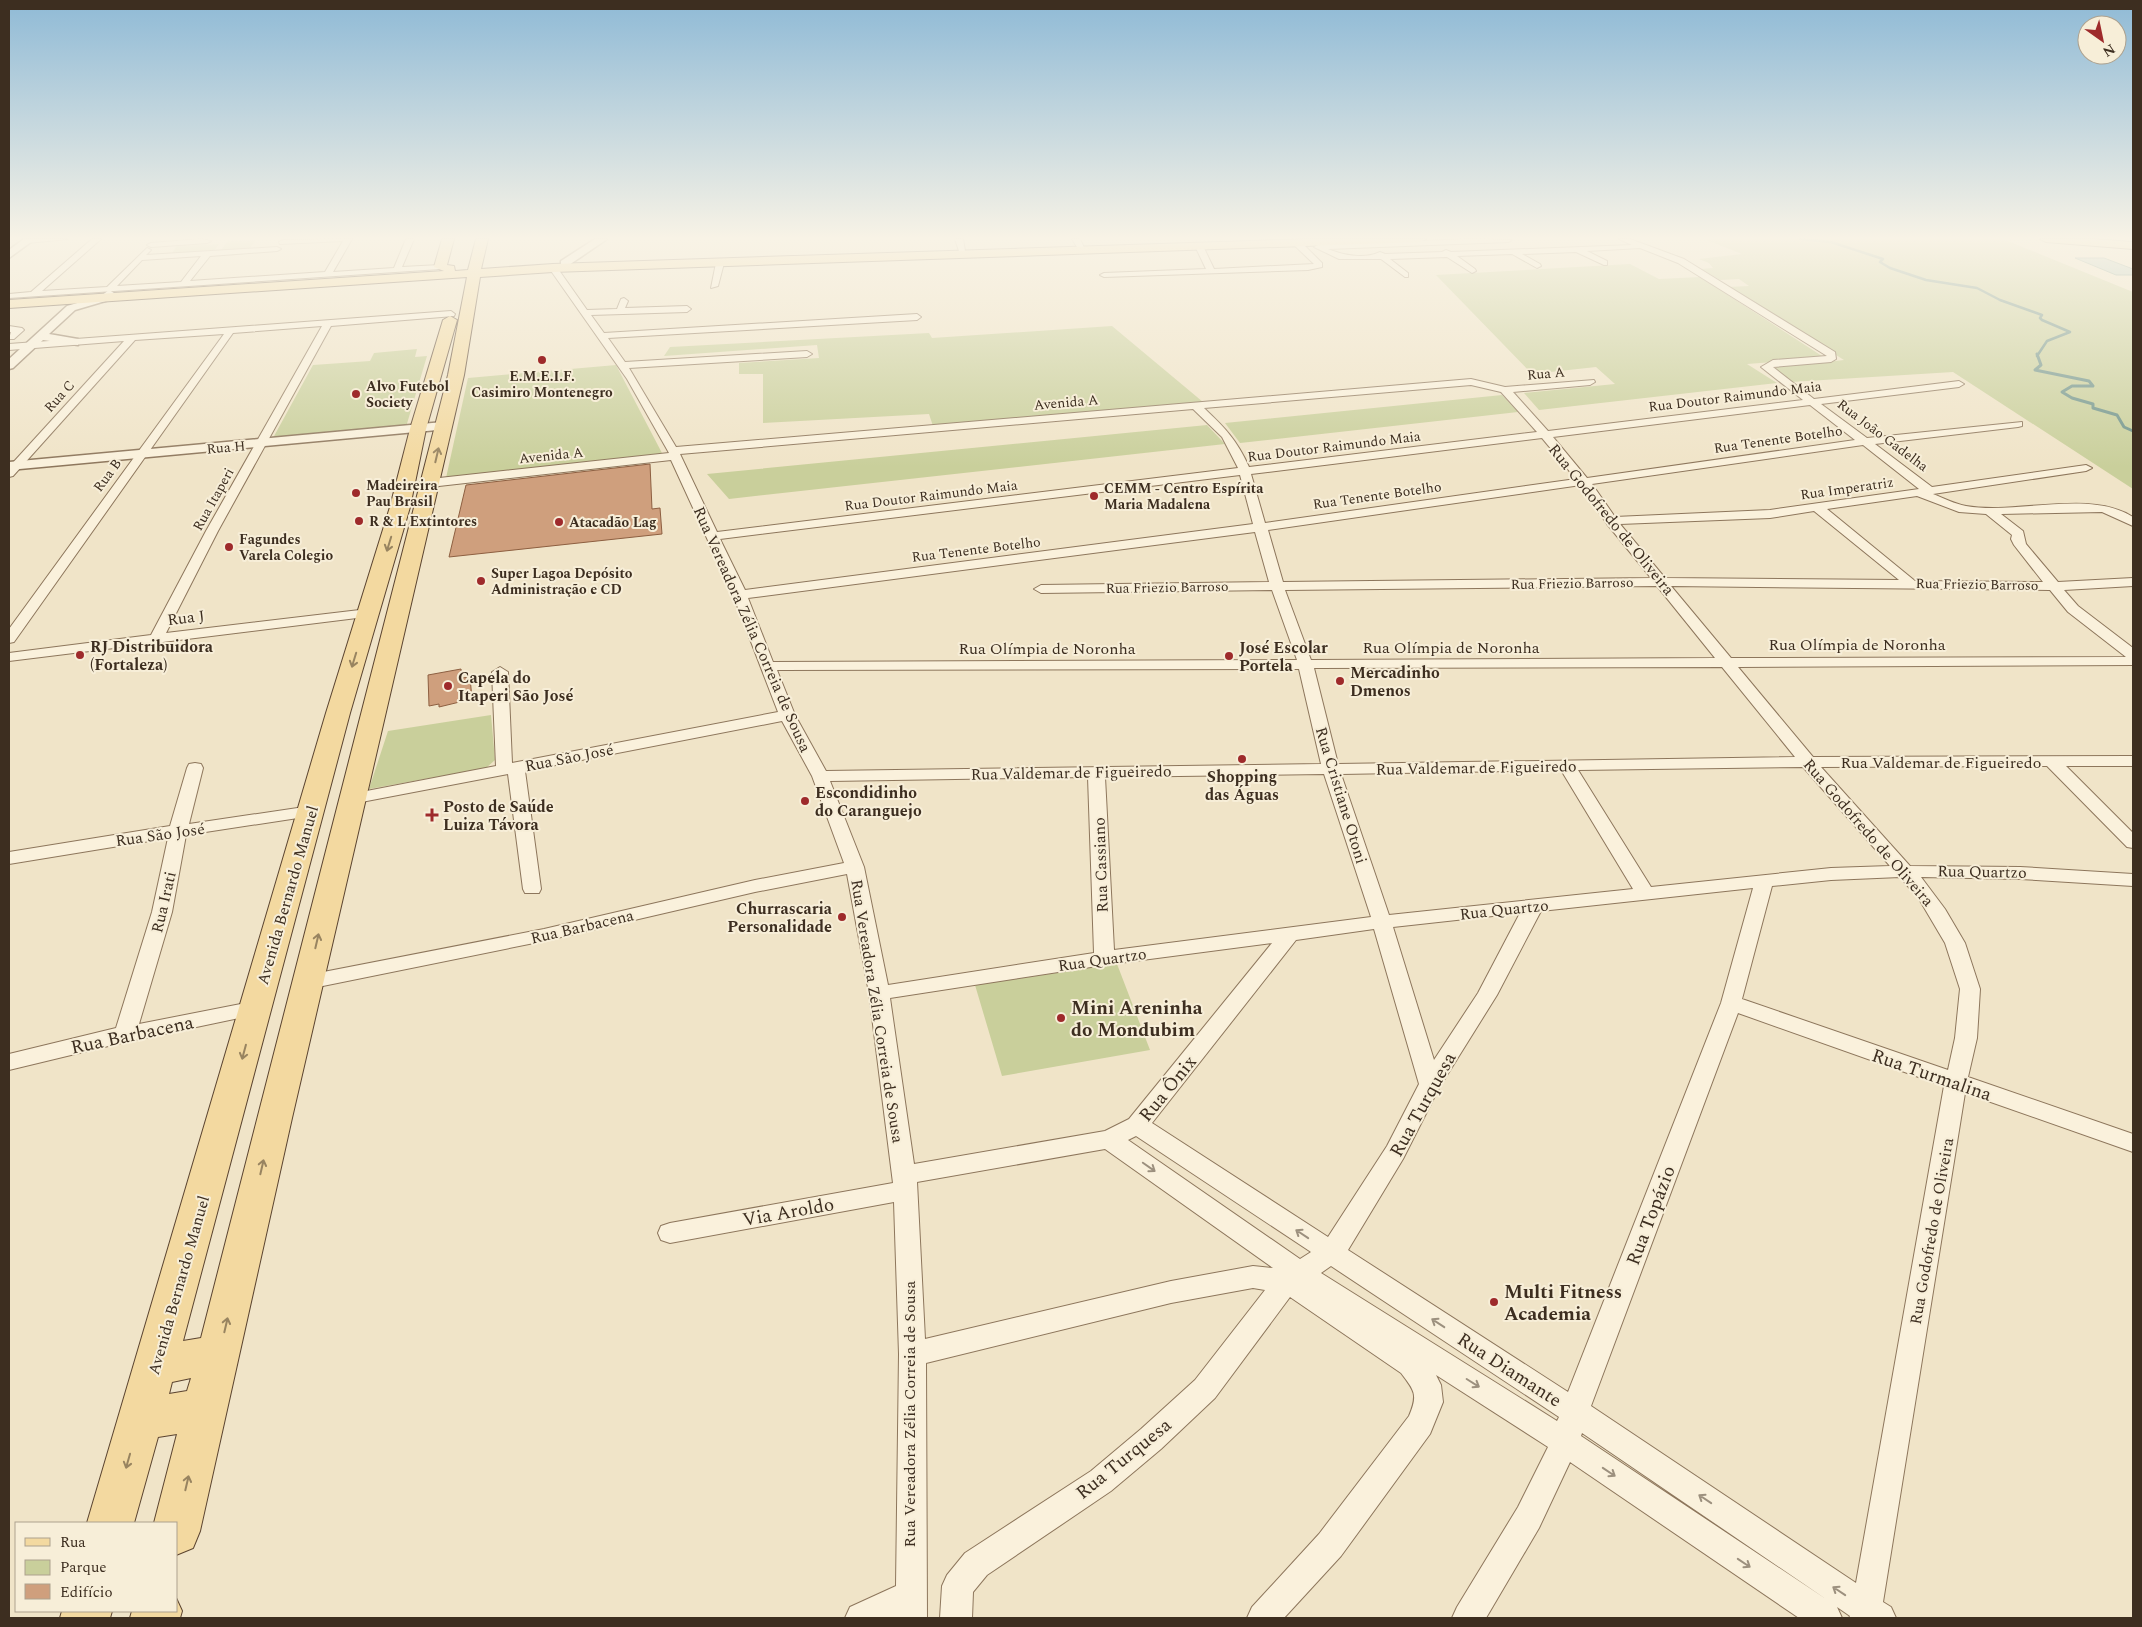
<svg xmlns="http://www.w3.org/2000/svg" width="2142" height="1627" font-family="Spectral,serif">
	<rect width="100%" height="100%" fill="#f0e4c8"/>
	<path fill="#c9cf9b" d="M1704 239H2003L2133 292V489L1953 372 1791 382 1773 370 1777 367 1844 360 1728 287 1749 286 1739 279 1720 280 1701 269 1713 268 1709 263 1699 259 1742 254Z
		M256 240 250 248 221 250 228 241Z
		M220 242 180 246 219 244 215 250 172 253 178 244Z
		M1630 264 1659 279 1700 277 1825 358 1747 364 1777 383 1539 410 1524 393 1615 384 1596 367 1532 374 1436 275Z
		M1112 326 1203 402 933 426 929 414 763 423V374H739V363L819 358 817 345 664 356 670 347 929 333 932 338Z
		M417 349 415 357 427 356 406 427 273 438 313 365 370 361 374 353Z
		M616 365 663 455 446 478 468 378Z
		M1502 395 1518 412 1240 443 1225 423Z
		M1207 425 1225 444 729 499 707 474Z
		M491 715 495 760 486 768 369 789 388 731Z
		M1117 964 1150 1050 1002 1076 975 985Z"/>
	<path fill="#a9c4bc" stroke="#6f938a" d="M2075 258H2104L2133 269V275H2116Z"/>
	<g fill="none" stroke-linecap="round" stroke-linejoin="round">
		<path stroke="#6f938a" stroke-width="2.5" d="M1800 239 1831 242 1883 259 1880 262 1890 268 1926 280 1977 288 2000 300 2042 315 2040 318 2042 320 2070 332 2047 341 2037 356"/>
		<path stroke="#6f938a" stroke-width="3" d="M2037 354 2041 365 2035 370 2089 381 2093 386H2072L2062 392 2072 398 2093 404V408L2117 415 2124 427 2133 431"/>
	</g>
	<path fill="#cf9f7d" stroke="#8d5f41" d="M650 464 652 509 660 508 662 534 449 557 466 485Z
		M461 669 462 678 470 677 472 699 439 707V704L429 706 428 675Z"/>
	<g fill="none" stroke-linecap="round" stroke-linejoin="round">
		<g stroke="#8d765c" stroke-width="2">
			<path id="minor" d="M25 239H68L27 243 23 241Z
				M92 239H101L42 291 107 287 147 248 151 250 146 255 277 247 281 249 277 251 210 256 190 281 325 272 343 241 280 244 279 242 283 240 352 239 333 272 394 268 406 239H414L402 267 440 265 444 267 440 269 9 298V294L31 292ZM201 256 181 282 117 286 142 260Z
				M201 239 211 241 207 243 151 247 147 245 151 243Z
				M955 239H963L965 251H959Z
				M1072 239H1080L1086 252H1080Z
				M1471 239 1512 240 1508 242 1328 249C1344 256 1366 259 1380 252L1385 254 1442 252 1446 250 1451 252 1632 245 1619 239H1630L1684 259 1835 352 1836 359 1831 362 1773 367 1814 399 1959 381 1964 384 1959 387 1821 404 1867 438 2022 422V426L2018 427 1875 444 1932 487 2086 465 2092 468 2086 471 1933 494C1943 498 1955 504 1966 506 2017 515 2089 489 2133 517V526L2102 512 2001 514 2023 531 2026 544 2058 582 2133 578V586L2064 590 2078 606 2133 648V665L1738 667 1813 757 2133 756V766H2066L2133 833V848L2127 847 2047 766 1821 767 1910 866 2020 867 2133 874V886L2020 879 1921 877 1945 909 1965 943 1980 989 1977 1038 1968 1077 2133 1134V1152L1965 1093 1883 1602 1891 1607 1896 1618H1849L1850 1616 1837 1607 1842 1618H1799L1570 1462 1539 1528 1486 1618H1452L1457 1607 1518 1507 1548 1447 1436 1375 1441 1385 1443 1402 1430 1434 1341 1556 1284 1618H1247L1252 1607 1319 1534 1409 1416C1418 1395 1415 1391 1401 1373L1290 1297 1215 1398 1161 1449 1111 1491 987 1575 973 1592 972 1618H940L942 1586 947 1575 965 1553 1091 1471 1141 1429 1195 1380 1265 1290 1253 1288 1171 1303 926 1363 927 1618H845L850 1607 896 1586 899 1354 894 1202 670 1243 661 1240 658 1233 661 1226 670 1223 893 1183 869 993 847 874 755 892 544 941 308 989 301 987 298 982 301 977 308 975 544 929 755 880 844 863 812 776 782 721 525 771 541 889 539 893H525L523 889 508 774 351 804 345 803 342 799 345 795 351 794 496 766 492 672 500 667 508 672 512 763 778 712 733 595 671 460 430 487 424 483 430 479 669 453 627 379 549 268 553 266H556L587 310 617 309 621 299 624 298 628 301 625 308 687 306 691 309 687 312 591 315 604 333 917 314 921 317 917 320 608 338 625 362 807 351 812 354 807 357 629 368 676 447 1471 379 1505 387 1594 380 1595 382 1590 385 1513 392 1548 431 1803 400 1761 367 1773 360 1827 356 1678 263 1640 248 1587 251 1607 261V265H1604L1576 252 1522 254 1540 264 1541 266 1537 268 1512 254 1457 256 1475 269 1476 271 1472 273 1447 257 1390 259 1408 273V277H1405L1381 259H1339L1314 247 1318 245ZM1471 385 1501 392 1537 432 1249 467C1237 440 1225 428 1204 408ZM1810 405 1855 440 1587 478 1553 437ZM1193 409 1222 437 1238 468 717 532 680 454ZM1542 438 1576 479 1265 523 1251 474ZM1863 445 1919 489 1770 510 1615 517 1592 484ZM1240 475 1253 524 745 590 720 539ZM1581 485 1607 524 1651 578 1283 582 1268 530ZM1917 496 1959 512 1986 514 2012 535 2011 539 2014 545 2043 582 1915 581 1827 509ZM1814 511 1899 580 1665 578 1620 524 1770 518ZM1255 532 1269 582 1041 585 1034 589 1041 593 1272 590 1297 660 773 662 748 598ZM1657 586 1715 658 1311 660 1285 590ZM1671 586 2050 590 2068 612 2126 657 1731 658ZM1722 667 1795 757 1338 764 1314 668ZM1299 669 1321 764 826 771 795 715 777 670ZM1803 767 1890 866 1831 868 1651 887 1578 770ZM1561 770 1633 889 1389 915 1341 774ZM1324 774 1371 917 1114 950 1105 777ZM1088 777 1094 953 888 985 864 867 830 781ZM1900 877 1919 899 1945 943 1960 989 1955 1038 1948 1070 1742 999 1772 886 1831 880ZM1753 888 1721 1003 1568 1392 1348 1250 1403 1159 1439 1088 1497 995 1541 911ZM1520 913 1478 993 1434 1060 1393 927ZM1374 929 1419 1084 1387 1146 1328 1237 1152 1123 1296 940ZM1272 943 1129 1119 1105 1131 914 1164 890 998 1104 965ZM1738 1013 1944 1086 1856 1583 1591 1406ZM1136 1136 1311 1252 1300 1259 1128 1140ZM1105 1149 1273 1268 1253 1266 1171 1281 925 1339 917 1182ZM1331 1266 1559 1417 1557 1421 1321 1273ZM1582 1433 1826 1599 1581 1436Z
				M1294 241H1300L1322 263V267L1308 270 1104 277 1100 275 1104 273 1206 269 1195 246 1199 244 1203 246 1214 269 1314 264 1294 245Z
				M720 261 724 263 718 286 711 288 716 263Z
				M451 311 455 314 454 316 331 326 218 531 166 633 368 609 375 613 373 616 9 661V653L151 635 206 531 322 326 233 333 14 642 9 643V629L224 334 135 340 13 476 9 477V467L124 341 9 350V344Z
				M9 326 22 328 24 330 14 339H9L11 332H9Z
				M195 763 201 764 203 768 189 824 311 806 317 807 320 811 317 815 311 816 186 835 172 912 139 1024 256 1001 263 1003 266 1008 263 1013 125 1042 9 1070V1054L116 1028 152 912 168 838 9 864V852L170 826 187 768 189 764Z"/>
		</g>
		<g stroke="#8d765c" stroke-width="3">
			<path id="tertiary" d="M24 239H35L9 258V250Z
				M595 239H607L569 265H561V261Z
				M109 290 114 293 109 300 75 310 49 334 78 339V345L43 340 13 368 9 369V359L67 306 101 296Z
				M443 422 450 426 448 429 9 470V462Z"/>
		</g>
		<g stroke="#5b4430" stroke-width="2">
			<path id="primary" d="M442 239H454L447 265 454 266 455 271 468 270 476 239H488L481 269 553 264 1310 239H1426L1420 242 553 272 480 277 464 375 292 1118 200 1531 193 1548 176 1555V1523H154L177 1434 158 1437 134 1523H87L326 713 390 507 410 429 443 320 450 316 457 320 426 429 410 507 350 713 183 1341 201 1338 448 375 467 277 9 308V300L444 271 434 267ZM191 1378 187 1391 169 1394 172 1382Z
				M2040 239H2092L2133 242V249L2046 242Z
				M176 1598 182 1611 180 1618H130L132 1611H176Z
				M62 1611H112L110 1618H60Z"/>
		</g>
		<use href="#minor" fill="#faf1dc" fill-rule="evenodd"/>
		<use href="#tertiary" fill="#faf1dc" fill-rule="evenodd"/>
		<use href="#primary" fill="#f3d9a0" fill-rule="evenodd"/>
	</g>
	<defs><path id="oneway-shaft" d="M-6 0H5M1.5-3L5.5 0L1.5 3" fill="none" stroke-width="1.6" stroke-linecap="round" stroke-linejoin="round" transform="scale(1.25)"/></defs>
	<g stroke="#988460">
		<use href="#oneway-shaft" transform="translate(437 455) rotate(-77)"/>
		<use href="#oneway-shaft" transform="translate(389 544) rotate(107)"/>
		<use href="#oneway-shaft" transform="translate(354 660) rotate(107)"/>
		<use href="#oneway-shaft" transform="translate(317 941) rotate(-77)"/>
		<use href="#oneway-shaft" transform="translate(244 1052) rotate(105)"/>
		<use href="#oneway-shaft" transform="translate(262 1167) rotate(-77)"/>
		<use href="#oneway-shaft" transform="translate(226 1325) rotate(-77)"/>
		<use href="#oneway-shaft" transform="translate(128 1461) rotate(106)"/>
		<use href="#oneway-shaft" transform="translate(187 1483) rotate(-77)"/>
	</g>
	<g stroke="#9c907e">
		<use href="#oneway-shaft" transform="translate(1149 1167) rotate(35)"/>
		<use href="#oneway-shaft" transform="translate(1302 1234) rotate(-146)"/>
		<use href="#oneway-shaft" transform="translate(1438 1323) rotate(-147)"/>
		<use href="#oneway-shaft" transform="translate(1473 1383) rotate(32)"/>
		<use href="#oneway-shaft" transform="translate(1609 1472) rotate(34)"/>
		<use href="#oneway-shaft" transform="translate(1705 1499) rotate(-146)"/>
		<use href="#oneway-shaft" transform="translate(1744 1563) rotate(34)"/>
		<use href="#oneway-shaft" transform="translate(1839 1591) rotate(-146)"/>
	</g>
	<linearGradient id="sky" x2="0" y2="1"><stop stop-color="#8fbad6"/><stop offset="0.51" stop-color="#f8f3e6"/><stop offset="1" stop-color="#f8f3e6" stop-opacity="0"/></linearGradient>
	<rect width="2142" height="467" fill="url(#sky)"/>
	<g fill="#9e2a2b" stroke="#f7eed8" stroke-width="2">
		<circle cx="542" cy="360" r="5"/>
		<circle cx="356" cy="394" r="5"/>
		<circle cx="356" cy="493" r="5"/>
		<circle cx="1094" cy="496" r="5"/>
		<circle cx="359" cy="521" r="5"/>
		<circle cx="559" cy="522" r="5"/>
		<circle cx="229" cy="547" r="5"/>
		<circle cx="481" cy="581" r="5"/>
		<circle cx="80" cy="655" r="5"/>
		<circle cx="1229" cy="656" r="5"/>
		<circle cx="1340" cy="681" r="5"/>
		<circle cx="448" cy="686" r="5"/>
		<circle cx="1242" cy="759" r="5"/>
		<circle cx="805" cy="801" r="5"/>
		<path d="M429.5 807.5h5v5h5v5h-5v5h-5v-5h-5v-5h5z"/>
		<circle cx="842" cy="917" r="5"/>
		<circle cx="1061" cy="1018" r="5"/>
		<circle cx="1494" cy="1302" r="5"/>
	</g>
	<g text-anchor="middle" stroke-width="4" stroke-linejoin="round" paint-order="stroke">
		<g font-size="14" fill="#3d2e20" stroke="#f7eed8">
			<text transform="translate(1546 373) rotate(-5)" y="5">Rua A</text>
			<text transform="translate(59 396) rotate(-48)" y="5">Rua C</text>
			<text transform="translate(1735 396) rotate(-7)" y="5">Rua Doutor Raimundo Maia</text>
			<text transform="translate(1066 402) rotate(-5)" y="5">Avenida A</text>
			<text transform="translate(1883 435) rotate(37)" y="5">Rua João Gadelha</text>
			<text transform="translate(1778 439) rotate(-8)" y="5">Rua Tenente Botelho</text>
			<text transform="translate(1334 446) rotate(-7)" y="5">Rua Doutor Raimundo Maia</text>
			<text transform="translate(226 447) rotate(-5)" y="5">Rua H</text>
			<text transform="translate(551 455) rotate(-6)" y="5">Avenida A</text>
			<text transform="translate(107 475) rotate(-54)" y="5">Rua B</text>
			<text transform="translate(1847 488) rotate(-8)" y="5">Rua Imperatriz</text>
			<text transform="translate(931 495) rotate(-7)" y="5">Rua Doutor Raimundo Maia</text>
			<text transform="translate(1377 495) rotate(-8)" y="5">Rua Tenente Botelho</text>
			<text transform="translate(213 499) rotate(-61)" y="5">Rua Itaperi</text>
			<text transform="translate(976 549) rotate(-7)" y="5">Rua Tenente Botelho</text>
			<text transform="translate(1572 583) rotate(-1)" y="5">Rua Friezio Barroso</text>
			<text transform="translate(1977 584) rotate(1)" y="5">Rua Friezio Barroso</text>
			<text transform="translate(1167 587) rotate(-1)" y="5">Rua Friezio Barroso</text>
		</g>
		<g font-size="14" font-weight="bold" fill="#3d2e20" stroke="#f7eed8" text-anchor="start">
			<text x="542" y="381" text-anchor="middle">E.M.E.I.F.<tspan x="542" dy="16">Casimiro Montenegro</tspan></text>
			<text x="366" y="391">Alvo Futebol<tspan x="366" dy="16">Society</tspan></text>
			<text x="366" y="490">Madeireira<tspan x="366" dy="16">Pau Brasil</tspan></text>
			<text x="1104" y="493">CEMM - Centro Espírita<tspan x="1104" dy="16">Maria Madalena</tspan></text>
			<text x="369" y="526">R &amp; L Extintores</text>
			<text x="569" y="527">Atacadão Lag</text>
			<text x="239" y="544">Fagundes<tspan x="239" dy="16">Varela Colegio</tspan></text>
			<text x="491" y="578">Super Lagoa Depósito<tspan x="491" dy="16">Administração e CD</tspan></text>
		</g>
		<g font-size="16" fill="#3d2e20" stroke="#f7eed8">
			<text transform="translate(1612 519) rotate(51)" y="6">Rua Godofredo de Oliveira</text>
			<text transform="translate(186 617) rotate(-7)" y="6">Rua J</text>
			<text transform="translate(753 629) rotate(66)" y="6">Rua Vereadora Zélia Correia de Sousa</text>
			<text x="1857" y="650">Rua Olímpia de Noronha</text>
			<text x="1451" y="653">Rua Olímpia de Noronha</text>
			<text x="1047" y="654">Rua Olímpia de Noronha</text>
			<text transform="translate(569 757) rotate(-11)" y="6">Rua São José</text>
			<text x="1941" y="768">Rua Valdemar de Figueiredo</text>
			<text transform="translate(1476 767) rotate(-1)" y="6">Rua Valdemar de Figueiredo</text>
			<text transform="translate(1071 772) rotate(-1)" y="6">Rua Valdemar de Figueiredo</text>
			<text transform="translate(1342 795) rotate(73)" y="6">Rua Cristiane Otoni</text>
			<text transform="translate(1869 832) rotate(49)" y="6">Rua Godofredo de Oliveira</text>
			<text transform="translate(160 834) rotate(-8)" y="6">Rua São José</text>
			<text transform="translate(1100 865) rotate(-92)" y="6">Rua Cassiano</text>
			<text transform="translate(1982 871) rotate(1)" y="6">Rua Quartzo</text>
			<text transform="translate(287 895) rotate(-74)" y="6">Avenida Bernardo Manuel</text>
			<text transform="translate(163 902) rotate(-77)" y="6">Rua Irati</text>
			<text transform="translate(1504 909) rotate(-6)" y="6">Rua Quartzo</text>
			<text transform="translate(582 926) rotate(-13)" y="6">Rua Barbacena</text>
			<text transform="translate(1102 959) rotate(-8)" y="6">Rua Quartzo</text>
			<text transform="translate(878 1011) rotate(81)" y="6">Rua Vereadora Zélia Correia de Sousa</text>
			<text transform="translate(1931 1231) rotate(-80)" y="6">Rua Godofredo de Oliveira</text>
			<text transform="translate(178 1285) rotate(-74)" y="6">Avenida Bernardo Manuel</text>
			<text transform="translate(909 1414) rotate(-90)" y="6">Rua Vereadora Zélia Correia de Sousa</text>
		</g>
		<g font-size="16" font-weight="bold" fill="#3d2e20" stroke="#f7eed8" text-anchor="start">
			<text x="90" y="652">RJ Distribuidora<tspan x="90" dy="18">(Fortaleza)</tspan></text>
			<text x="1239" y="653">José Escolar<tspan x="1239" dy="18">Portela</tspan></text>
			<text x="1350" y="678">Mercadinho<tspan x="1350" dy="18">Dmenos</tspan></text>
			<text x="458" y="683">Capela do<tspan x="458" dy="18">Itaperi São José</tspan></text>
			<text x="1242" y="782" text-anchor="middle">Shopping<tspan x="1242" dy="18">das Águas</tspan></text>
			<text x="815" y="798">Escondidinho<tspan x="815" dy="18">do Caranguejo</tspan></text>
			<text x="443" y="812">Posto de Saúde<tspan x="443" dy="18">Luiza Távora</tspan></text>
			<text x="832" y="914" text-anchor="end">Churrascaria<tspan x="832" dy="18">Personalidade</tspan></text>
		</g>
		<g font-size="19" font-weight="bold" fill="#3d2e20" stroke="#f7eed8" text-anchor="start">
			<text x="1071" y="1014">Mini Areninha<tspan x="1071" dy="22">do Mondubim</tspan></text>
			<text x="1504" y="1298">Multi Fitness<tspan x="1504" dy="22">Academia</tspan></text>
		</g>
		<g font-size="19" fill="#3d2e20" stroke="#f7eed8">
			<text transform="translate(132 1034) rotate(-12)" y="7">Rua Barbacena</text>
			<text transform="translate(1932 1074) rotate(19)" y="7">Rua Turmalina</text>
			<text transform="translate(1167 1088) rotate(-51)" y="7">Rua Ônix</text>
			<text transform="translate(1422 1104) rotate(-61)" y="7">Rua Turquesa</text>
			<text transform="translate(788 1211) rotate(-10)" y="7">Via Aroldo</text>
			<text transform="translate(1650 1215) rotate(-69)" y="7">Rua Topázio</text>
			<text transform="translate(1510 1369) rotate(33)" y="7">Rua Diamante</text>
			<text transform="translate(1123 1458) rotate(-39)" y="7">Rua Turquesa</text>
		</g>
	</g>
	<rect width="2142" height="1627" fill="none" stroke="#3d2e20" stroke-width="20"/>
	<rect x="15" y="1522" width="162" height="90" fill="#f7eed8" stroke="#ada18e"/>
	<rect x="25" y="1538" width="25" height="8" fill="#f3d9a0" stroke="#ada18e"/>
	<text x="60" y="1547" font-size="15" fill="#3d2e20">Rua</text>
	<rect x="25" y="1560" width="25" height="15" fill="#c9cf9b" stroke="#ada18e"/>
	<text x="60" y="1572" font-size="15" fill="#3d2e20">Parque</text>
	<rect x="25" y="1584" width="25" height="15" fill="#cf9f7d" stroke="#ada18e"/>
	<text x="60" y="1597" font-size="15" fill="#3d2e20">Edifício</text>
	<g transform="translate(2102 40) rotate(147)"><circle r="24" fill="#f7eed8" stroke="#ada18e"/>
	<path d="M0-4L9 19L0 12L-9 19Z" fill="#9e2a2b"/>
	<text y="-8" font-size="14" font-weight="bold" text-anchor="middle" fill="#3d2e20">N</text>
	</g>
</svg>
